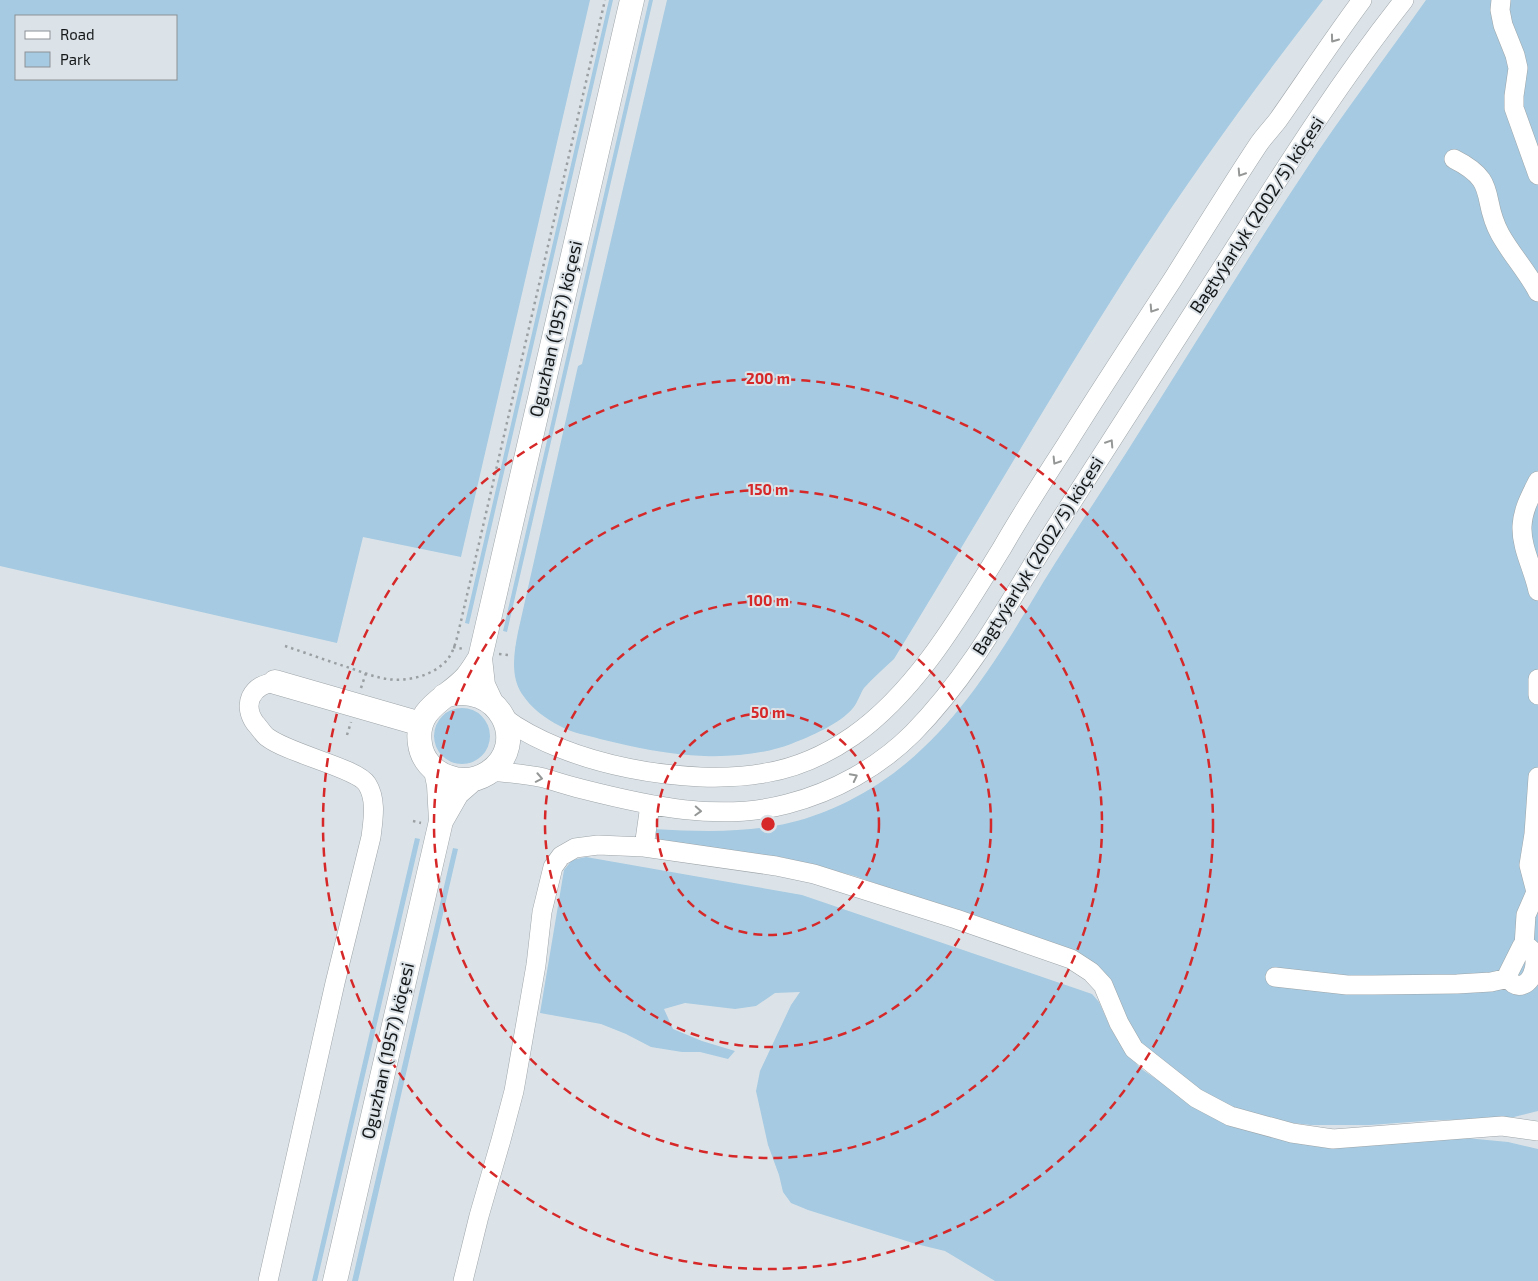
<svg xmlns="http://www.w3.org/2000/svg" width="1538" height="1281" font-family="'Exo 2',sans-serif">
	<rect width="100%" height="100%" fill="#dce3e8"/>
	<path fill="#a5cae1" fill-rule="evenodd" d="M0 0H590L461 557 363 537 337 643 0 566ZM16 16H176V79H16Z
		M609 0H613L469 624 465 623Z
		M649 0H653L507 632 503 631Z
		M667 0H1323C1254 89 1187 181 1126 277 1046 403 972 532 894 659 884 668 873 678 864 688 860 694 858 702 853 708 840 724 809 737 791 744 764 754 733 757 704 756 669 755 634 747 600 739 587 735 572 733 560 726 546 719 531 708 522 694 510 676 514 652 518 632L578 366 582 364Z
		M1426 0H1538V1111L1506 1119 1438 1120 1370 1125H1311L1274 1121 1231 1106 1201 1091 1145 1049 1133 1035 1107 980 969 917 855 876 781 857 731 854 662 842 653 829C740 834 802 833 878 784 953 735 999 656 1044 581 1071 537 1100 494 1128 450 1187 357 1244 263 1305 171 1343 113 1386 57 1426 0Z
		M434 736a28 28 0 1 1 56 0a28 28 0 1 1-56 0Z
		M415 838 420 839 317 1281H312Z
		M453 848 458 849 358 1281H352Z
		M586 857 802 895 1092 994 1099 1002 1111 1029 1123 1048 1140 1068 1168 1087 1255 1131 1305 1145H1375L1466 1138 1508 1142 1538 1149V1281H995L945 1251 916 1244 808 1210 791 1203 783 1192 779 1175 768 1145 756 1091 760 1071 791 1005 800 992 775 993 756 1006 735 1009 685 1003 664 1009 673 1029 702 1041 735 1051 728 1059 700 1052H682L651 1047 626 1034 601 1024 540 1013 564 870 572 860Z"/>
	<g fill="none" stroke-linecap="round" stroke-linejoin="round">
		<g stroke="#9ea5a9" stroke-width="20">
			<path id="minor" d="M1501 0 1500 10 1503 25 1515 55 1518 68 1514 96V108L1538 175
				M1454 159C1500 182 1480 198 1500 234 1511 254 1527 271 1538 292
				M1538 481C1531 495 1523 509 1522 526 1521 548 1534 570 1538 591
				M1538 679V695
				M503 717C566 765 689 787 765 773 796 768 827 754 853 736 917 691 961 614 1002 548 1022 513 1044 479 1066 445 1101 389 1137 334 1173 279 1201 234 1229 189 1258 145 1264 136 1272 128 1278 120 1306 80 1333 39 1362 0
				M491 771C508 773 527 774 544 778 557 782 569 786 582 789 649 806 719 822 787 804 834 792 879 767 913 733 975 670 1014 592 1061 519 1120 427 1179 335 1238 243 1290 160 1343 77 1404 0
				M1538 777 1534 834 1529 865 1536 892H1538
				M644 847 776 866 814 874 956 919 1071 959 1091 972 1103 985 1119 1023 1134 1049 1196 1098 1230 1116 1292 1133 1333 1139 1502 1126 1538 1131
				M1522 946H1527L1535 953C1538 991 1510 992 1508 974Z
				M1524 946 1526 915 1536 892
				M1275 977 1347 985H1373L1457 984 1491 982 1509 978
				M268 1281 335 983 371 837C373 820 377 800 367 784 357 768 289 754 267 737 263 734 259 727 255 723 250 716 247 706 251 697 256 687 264 684 275 682
				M463 1281 479 1216 501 1140 514 1091 536 965 542 912 553 867 561 856 575 848 598 845 644 847 650 805"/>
		</g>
		<g stroke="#9ea5a9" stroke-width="25">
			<path id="major" d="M275 682 421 724
				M444 696C498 678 532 744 488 773 475 781 461 782 448 777 433 772 422 759 420 744 414 707 448 699 467 677 472 671 476 664 480 658
				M491 702 483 685 480 658 632 0
				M436 771 439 785 441 821 457 793 473 779
				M335 1281 441 821"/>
		</g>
		<path stroke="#999fa2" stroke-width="2.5" stroke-dasharray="2.5 4" stroke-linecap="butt" d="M285 646C306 653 328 661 350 668 362 672 374 677 387 679 407 682 433 676 447 660 455 651 458 633 461 621L605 0
			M453 647 464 649
			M499 654 509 655
			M361 688 366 673
			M347 735 351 722
			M413 821 421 823"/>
		<use href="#minor" stroke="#fff" stroke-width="19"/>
		<use href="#major" stroke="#fff" stroke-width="24"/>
	</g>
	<defs><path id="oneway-chevron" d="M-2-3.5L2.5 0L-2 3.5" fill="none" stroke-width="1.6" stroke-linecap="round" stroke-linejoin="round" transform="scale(1.25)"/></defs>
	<g stroke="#959797">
		<use href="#oneway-chevron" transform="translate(1334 39) rotate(126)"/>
		<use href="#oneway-chevron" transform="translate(1241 173) rotate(123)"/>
		<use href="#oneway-chevron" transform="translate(1153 309) rotate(123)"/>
		<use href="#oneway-chevron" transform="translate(1110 443) rotate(-57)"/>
		<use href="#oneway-chevron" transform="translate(1056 461) rotate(122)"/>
		<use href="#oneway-chevron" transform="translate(854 777) rotate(-27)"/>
		<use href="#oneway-chevron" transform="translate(539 778) rotate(11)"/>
		<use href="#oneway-chevron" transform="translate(698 811) rotate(3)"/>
	</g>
	<g fill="none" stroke="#d62828" stroke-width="2.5" stroke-dasharray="9 6">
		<circle cx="768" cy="824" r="111"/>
		<circle cx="768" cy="824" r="223"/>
		<circle cx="768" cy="824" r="334"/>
		<circle cx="768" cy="824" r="445"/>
	</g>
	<g text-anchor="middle" stroke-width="4" stroke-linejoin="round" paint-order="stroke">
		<g font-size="18" fill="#141718" stroke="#dce3e8">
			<text transform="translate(1257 215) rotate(-57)" y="6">Bagtyýarlyk (2002/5) köçesi</text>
			<text transform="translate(556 329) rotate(-77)" y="6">Oguzhan (1957) köçesi</text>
			<text transform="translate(1038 556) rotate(-58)" y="6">Bagtyýarlyk (2002/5) köçesi</text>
			<text transform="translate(388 1051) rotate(-77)" y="6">Oguzhan (1957) köçesi</text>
		</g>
	</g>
	<circle cx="768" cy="824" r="8" fill="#d62828" stroke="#dce3e8" stroke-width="2.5"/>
	<g font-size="15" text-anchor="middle" font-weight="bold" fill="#d62828" stroke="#dce3e8" stroke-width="4" stroke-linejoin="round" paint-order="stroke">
		<text x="768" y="384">200 m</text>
		<text x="768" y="495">150 m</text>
		<text x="768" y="606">100 m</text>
		<text x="768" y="718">50 m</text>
	</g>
	<rect x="15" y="15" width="162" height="65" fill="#dce3e8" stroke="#8c9195"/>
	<rect x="25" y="31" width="25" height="8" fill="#ffffff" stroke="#8c9195"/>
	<text x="60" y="40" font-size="15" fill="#141718">Road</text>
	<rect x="25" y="52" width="25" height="15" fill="#a5cae1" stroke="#8c9195"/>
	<text x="60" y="65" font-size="15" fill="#141718">Park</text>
</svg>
